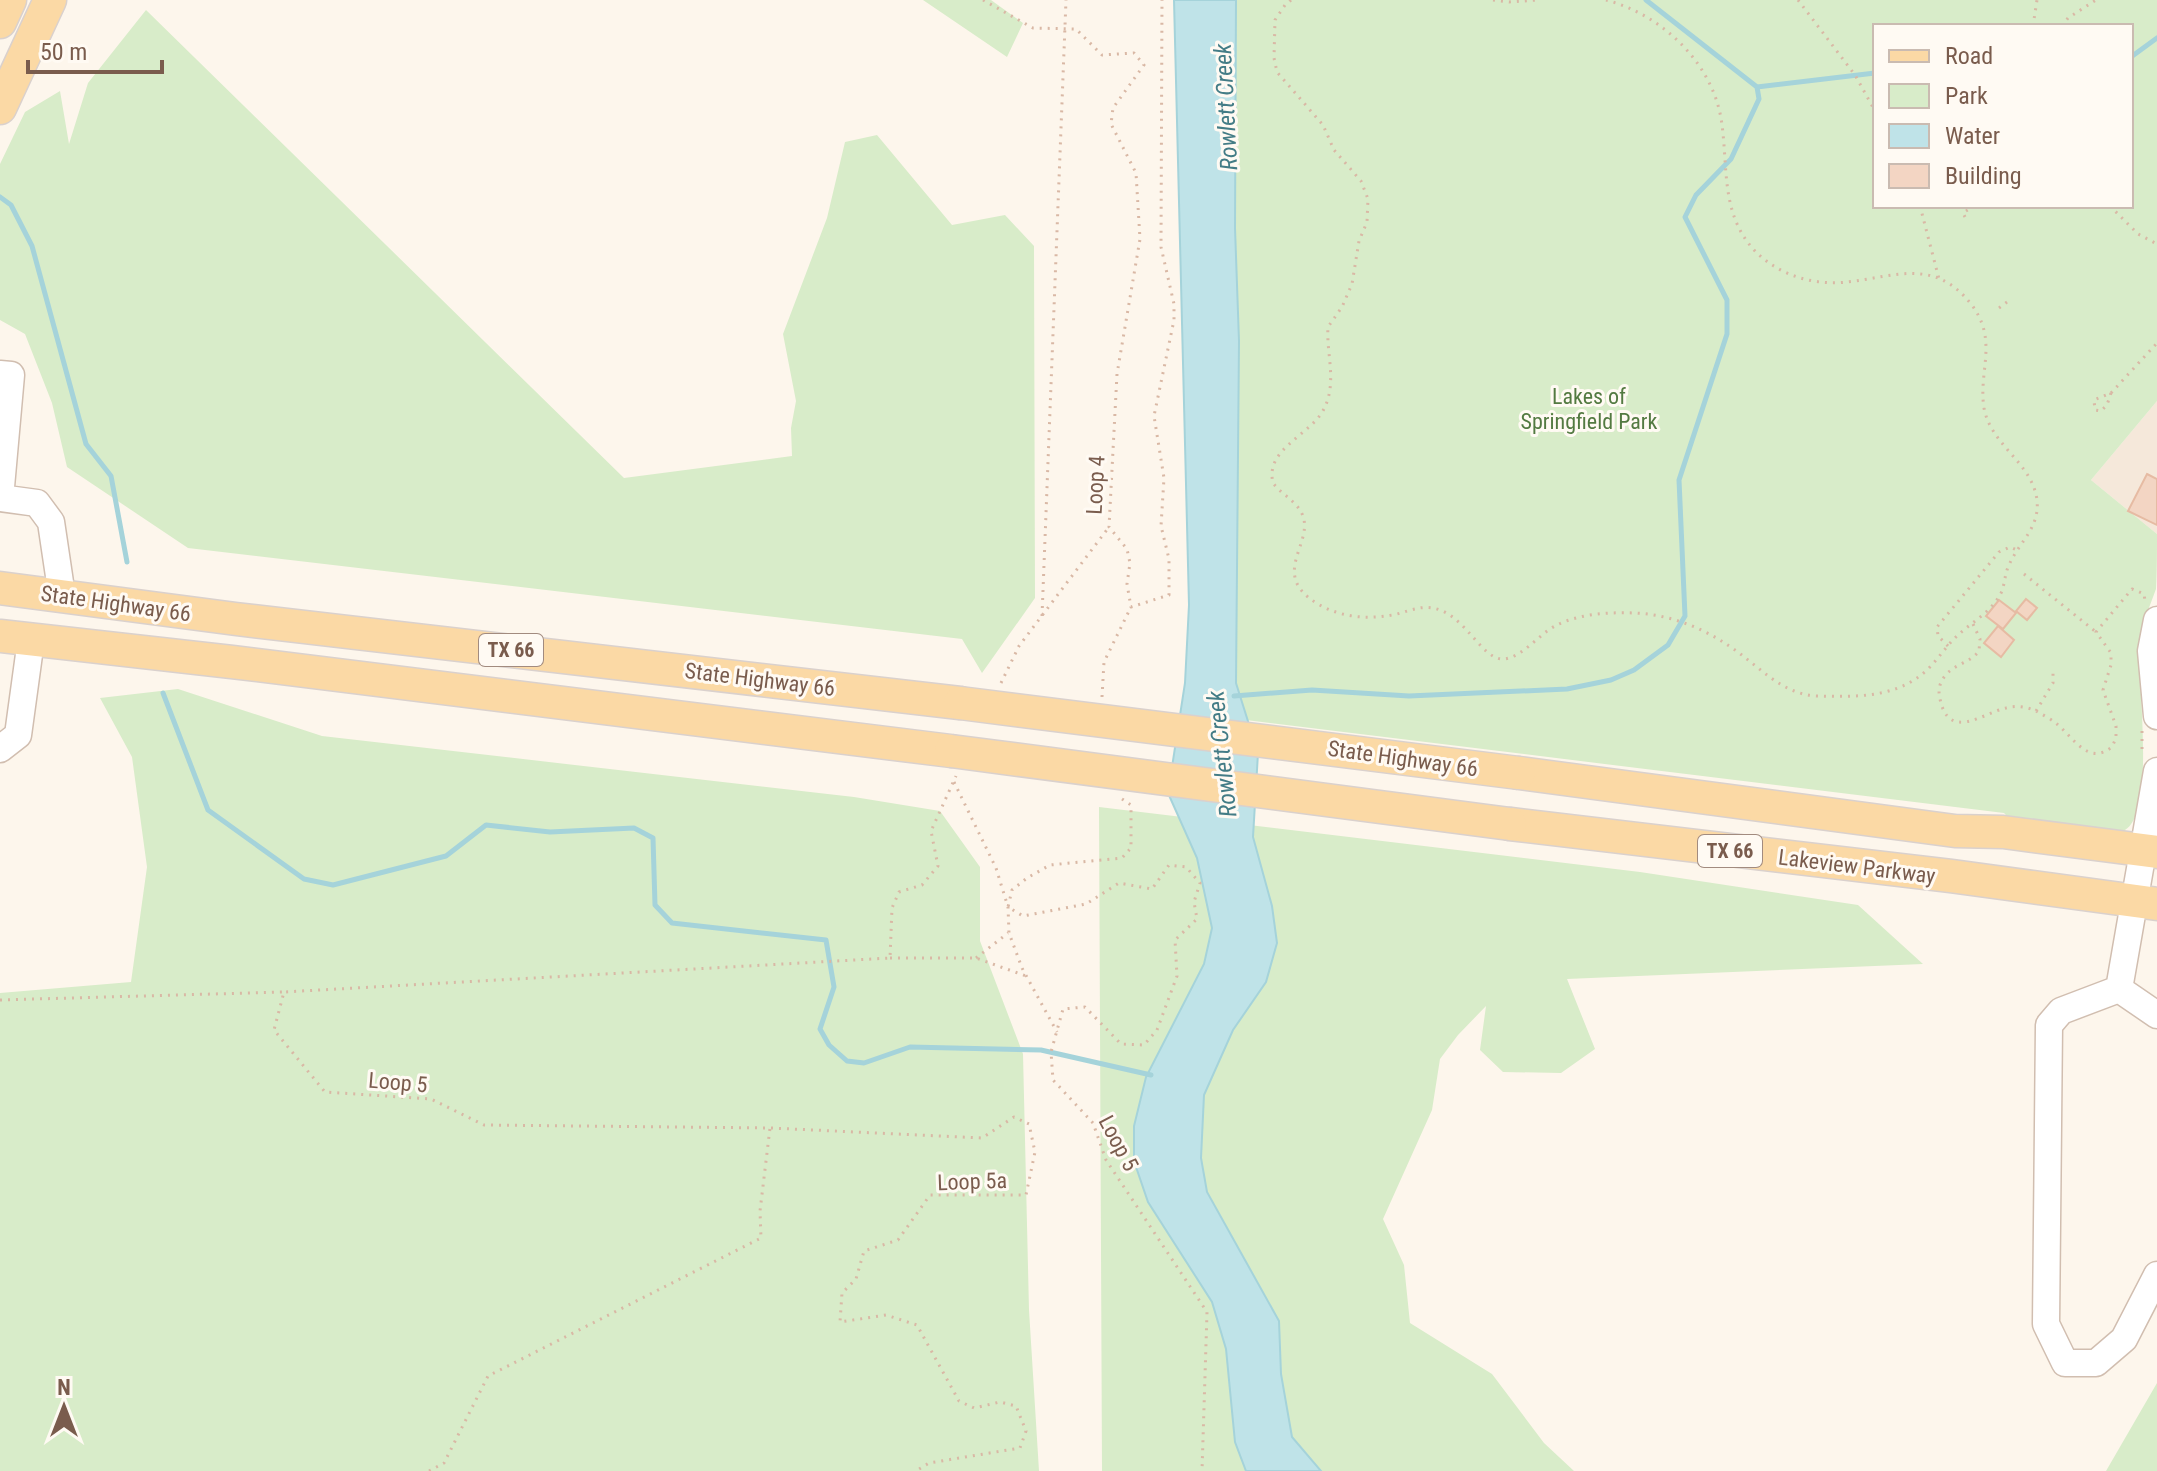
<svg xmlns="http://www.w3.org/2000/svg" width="2157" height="1471" font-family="'Roboto Condensed',sans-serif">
	<rect width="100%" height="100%" fill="#fdf6ec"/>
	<path fill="#f5e8da" d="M2157 401V534L2091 480Z"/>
	<path fill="#d8ecc9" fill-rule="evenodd" d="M923 0H991L1023 23 1007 57Z
		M1236 0H2157V401L2091 480 2157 534C2157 550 2157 573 2156 589 2150 606 2142 622 2140 641 2136 677 2157 811 2125 830 2109 837 2032 822 2010 819L2004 813 1246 720 1236 683 1239 341 1235 228ZM1875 26H2131V206H1875Z
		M146 10 624 478 792 456 791 428 796 401 783 334 827 218 845 142 877 135 952 225 1005 215 1034 246 1035 598 982 673 962 639 188 548 67 467 52 403 25 334 0 320V164L25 112 60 91 69 144 88 83Z
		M178 689 322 736 854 797 940 811 980 867V941L1023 1054 1029 1310 1039 1471H0V993L131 982 147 867 132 757 100 698Z
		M1099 807 1640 872 1858 905 1923 964 1567 979 1595 1049 1561 1073 1503 1072 1480 1050 1486 1006 1458 1035 1440 1059 1432 1110 1383 1219 1404 1265 1410 1323 1492 1374 1544 1443 1574 1471H1102Z
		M2157 1383V1471H2106Z"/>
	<path fill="#bfe3e8" stroke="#a5d3da" stroke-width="2" d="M1174 0H1236L1235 228 1239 341 1236 683 1258 753 1253 837 1272 906 1277 943 1266 982 1233 1030 1204 1095 1201 1158 1207 1192 1279 1321 1281 1374 1292 1437 1321 1471H1246L1235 1442 1226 1349 1212 1302 1148 1202 1134 1161V1126L1146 1077 1204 964 1212 928 1197 858 1168 793 1185 683 1189 605Z"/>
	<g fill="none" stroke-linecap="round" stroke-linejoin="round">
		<path stroke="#a5d3da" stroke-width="5" d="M2131 57 2157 38
			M1757 87 1875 73
			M0 197 11 205 32 246 86 444 111 476 127 562
			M163 693 208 810 304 879 333 885 446 856 486 825 550 832 634 828 653 838 655 905 672 923 826 940 834 987 820 1029 829 1045 847 1061 864 1063 910 1047 1041 1050 1151 1075
			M1234 696 1312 690 1409 696 1567 689 1611 680 1634 670 1668 645 1685 616 1679 480 1727 334V300L1685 217 1696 195 1731 159 1759 99 1757 87 1646 0"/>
	</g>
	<path fill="#f3d5c3" stroke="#e6bba3" stroke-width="2" d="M2147 474 2157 479V525L2128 511Z
		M2026 599 2037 608 2027 620 2016 611Z
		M1999 600 2016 613 2003 629 1986 616Z
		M1998 626 2014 640 2001 657 1984 643Z"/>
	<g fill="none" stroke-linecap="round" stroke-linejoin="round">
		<g stroke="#d1beb0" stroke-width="29">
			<path id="minor" d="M0 374 11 375 0 498
				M0 498 37 503 51 522 62 596
				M2157 620 2151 651 2157 716
				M0 749 18 735 31 640
				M2157 771 2119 989 2061 1011 2049 1025 2046 1324 2065 1363H2096L2124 1339 2157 1275
				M2119 989 2157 1015"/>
		</g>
		<g stroke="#dad1cd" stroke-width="35">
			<path id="major" d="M0 22 10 0
				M0 108 50 0
				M0 588 236 619 960 703
				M0 636 232 662 951 751
				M1519 773 1955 831 2003 832 2157 852
				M1510 824 1951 876 2157 904"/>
		</g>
		<path stroke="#d9b8a5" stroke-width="3" stroke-dasharray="2 6" stroke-linecap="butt" d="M983 0 1033 28 1076 29 1102 55 1134 53 1144 65 1113 108 1111 124 1136 173 1140 239 1117 374 1109 527 1127 549 1130 563 1127 584 1131 607 1169 595V559L1161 526 1164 478 1154 416 1174 320V304L1161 247 1162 0
			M1291 0 1285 5 1275 20 1274 58 1277 72 1323 125 1334 150 1361 181 1368 199 1367 222 1359 241 1352 284 1342 307 1328 327C1326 356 1339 386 1321 414 1305 437 1265 451 1273 483 1282 495 1297 501 1303 516 1313 545 1269 575 1318 604 1342 618 1370 620 1397 614 1412 610 1424 604 1440 610 1467 620 1482 658 1502 659 1521 659 1538 635 1555 626 1578 614 1607 612 1634 613 1666 614 1699 626 1726 644 1757 663 1780 695 1818 696 1857 697 1898 698 1928 669 1939 658 1947 645 1958 635 1973 621 1993 611 2002 591 2005 582 2005 573 2009 565 2019 542 2040 528 2037 500 2032 462 1991 446 1984 408 1978 371 1999 340 1971 304 1934 257 1894 277 1847 282 1814 286 1779 275 1756 252 1721 216 1728 170 1722 125 1715 65 1663 15 1606 0
			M1493 0 1509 2 1538 0
			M1798 0 1855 75 1875 111
			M2033 26 2037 0
			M2062 26 2068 18 2096 0
			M1920 206 1939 279
			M2110 206 2138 234 2157 244
			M1965 217 1963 213 1974 206
			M1999 308 2011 299
			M2111 393 2157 343
			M2111 393 2107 405 2101 411 2095 410 2094 400Z
			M2024 574 2096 632
			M1042 616 1066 0
			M1973 624 1980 639 1979 651C1970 663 1954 664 1945 676 1939 683 1938 691 1940 699 1949 742 1983 713 2006 708 2016 705 2027 707 2036 711 2043 715 2051 719 2057 724 2074 738 2088 766 2112 747L2116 738V726L2103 690 2111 665V653L2096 632 2132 589 2144 594 2145 601
			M1948 646 1938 636 1937 627 1999 552 2010 547 2017 550
			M1001 683 1019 646 1109 527
			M1102 697 1104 662 1131 607
			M2036 711 2053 683V672
			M2142 731V755
			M954 782 996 868 1008 907 1009 933 1022 968 1057 1032
			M1122 799 1131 805V848L1122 858 1050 865 1027 878 1012 890 1008 907 1023 916 1086 904 1119 883 1152 889 1169 865 1186 867 1200 883 1194 902 1197 919 1175 940 1177 976 1157 1030 1144 1045 1121 1044 1085 1007 1063 1009 1051 1052 1053 1080 1093 1123 1106 1160 1207 1312 1202 1471
			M890 958H976L1026 976
			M976 958 1008 933
			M0 1000 284 992
			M771 1128 982 1138 1014 1117 1029 1124 1035 1152 1026 1195H930L898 1240 864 1251 856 1279 842 1293 840 1322 886 1315 917 1325 959 1401 974 1408 1000 1402 1016 1406 1026 1431 1020 1448 929 1463 916 1471
			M429 1471 444 1463 488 1376 761 1238 760 1211 770 1128 484 1125 431 1099 325 1092 274 1030 284 992 890 958 892 908 899 892 922 885 938 866 931 831 956 776"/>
		<use href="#minor" stroke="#fff" stroke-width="26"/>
		<use href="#major" stroke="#fbd9a5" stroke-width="32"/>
		<g stroke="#dad1cd" stroke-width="35" stroke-linecap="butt">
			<path id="major-bridge" d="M960 703 1519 773
				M951 751 1510 824"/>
		</g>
		<use href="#major-bridge" stroke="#fbd9a5" stroke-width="32"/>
	</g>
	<g text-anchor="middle" stroke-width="6" stroke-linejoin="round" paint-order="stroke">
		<g fill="#fffaf3" stroke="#a28b7f" stroke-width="2">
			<rect x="479" y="634" width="64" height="32" rx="6"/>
			<rect x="1698" y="835" width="64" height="32" rx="6"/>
		</g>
		<g font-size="20" font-weight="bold" fill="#7a5c4d">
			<text x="511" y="657">TX 66</text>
			<text x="1730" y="858">TX 66</text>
		</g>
		<g font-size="22" fill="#537a41" stroke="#fffaf3">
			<text x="1589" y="404">Lakes of<tspan x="1589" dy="25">Springfield Park</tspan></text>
		</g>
		<g font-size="22" fill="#7a5c4d" stroke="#fffaf3">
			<text transform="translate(1095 485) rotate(-87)" y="8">Loop 4</text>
			<text transform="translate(116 603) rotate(8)" y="8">State Highway 66</text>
			<text transform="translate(760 679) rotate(7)" y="8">State Highway 66</text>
			<text transform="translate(1403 758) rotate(8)" y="8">State Highway 66</text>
			<text transform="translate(1857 866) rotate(7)" y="8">Lakeview Parkway</text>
			<text transform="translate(398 1082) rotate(5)" y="8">Loop 5</text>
			<text transform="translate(1119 1143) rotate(62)" y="8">Loop 5</text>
			<text transform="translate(972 1181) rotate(-2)" y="8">Loop 5a</text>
		</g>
		<g font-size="24" font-style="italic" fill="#437c86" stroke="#fffaf3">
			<text transform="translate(1226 107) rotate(-93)" y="8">Rowlett Creek</text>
			<text transform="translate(1222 754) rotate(-96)" y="8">Rowlett Creek</text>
		</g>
	</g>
	<rect x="1873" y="24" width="260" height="184" fill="#fffaf3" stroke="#cabbb1" stroke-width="2"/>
	<rect x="1889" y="50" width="40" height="12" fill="#fbd9a5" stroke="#cabbb1" stroke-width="2"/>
	<text x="1945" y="64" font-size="24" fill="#7a5c4d">Road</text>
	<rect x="1889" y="84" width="40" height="24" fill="#d8ecc9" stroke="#cabbb1" stroke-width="2"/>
	<text x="1945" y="104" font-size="24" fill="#7a5c4d">Park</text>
	<rect x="1889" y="124" width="40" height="24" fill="#bfe3e8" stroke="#cabbb1" stroke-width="2"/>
	<text x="1945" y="144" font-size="24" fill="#7a5c4d">Water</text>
	<rect x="1889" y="164" width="40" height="24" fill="#f3d5c3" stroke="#cabbb1" stroke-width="2"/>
	<text x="1945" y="184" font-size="24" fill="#7a5c4d">Building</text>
	<g transform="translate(64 1407)" stroke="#fffaf3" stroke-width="6" paint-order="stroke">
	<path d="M0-6L14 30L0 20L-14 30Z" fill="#7a5c4d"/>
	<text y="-12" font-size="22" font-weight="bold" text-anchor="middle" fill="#7a5c4d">N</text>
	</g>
	<path d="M28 60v12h134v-12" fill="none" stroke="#7a5c4d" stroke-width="4"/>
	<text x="40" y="60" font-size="24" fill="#7a5c4d" stroke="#fffaf3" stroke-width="6" paint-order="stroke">50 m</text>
</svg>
